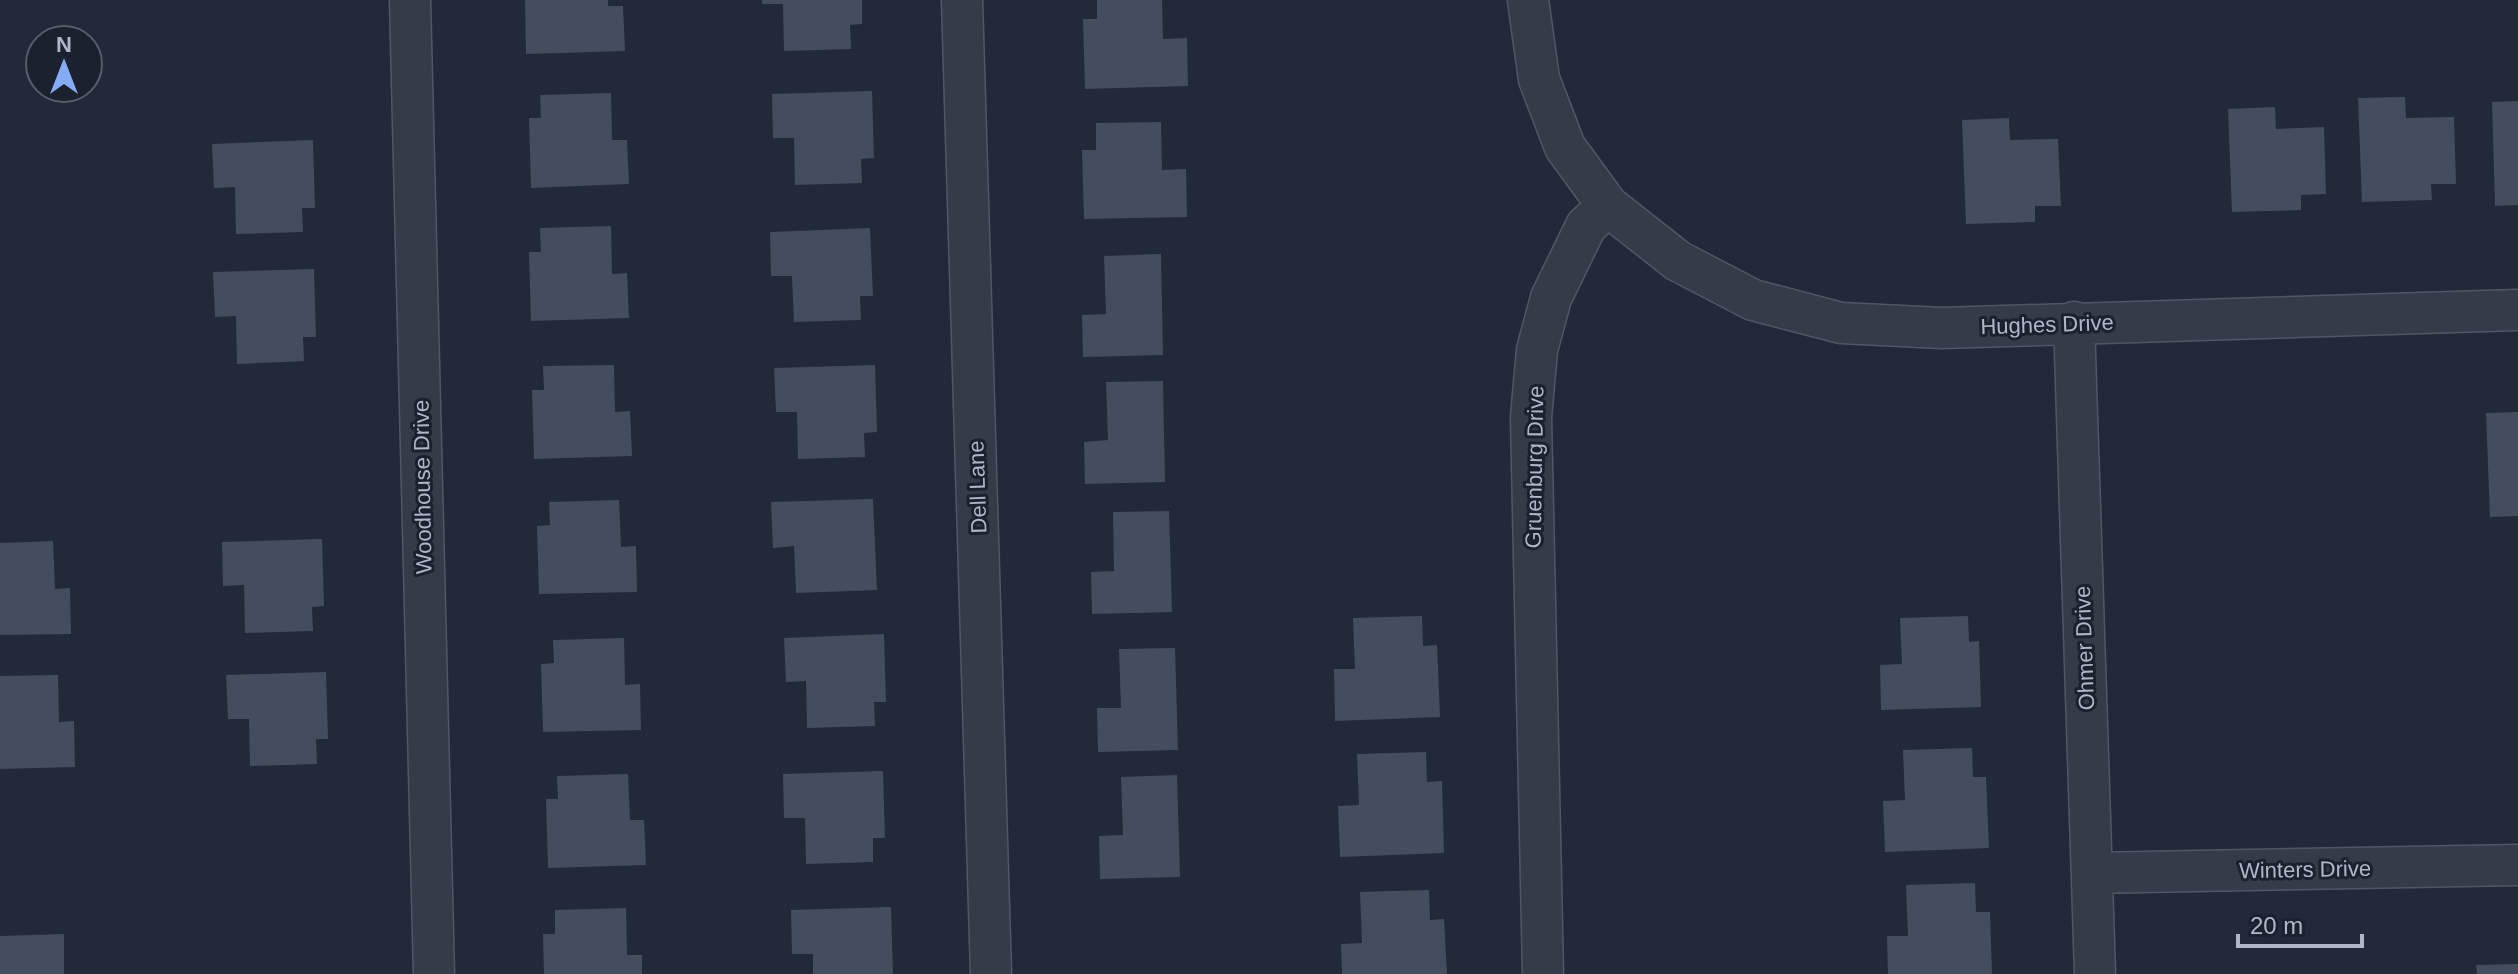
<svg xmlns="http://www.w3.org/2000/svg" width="2518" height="974" font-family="Helvetica,sans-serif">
	<rect width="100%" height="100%" fill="#222a39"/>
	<path fill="#434d5e" d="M525 0H608V6H623L625 51 526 54Z
		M762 0H862V24L850 25 851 49 784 51 783 4H762Z
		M1097 0H1162L1163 39 1187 38 1188 86 1085 89 1083 19H1097Z
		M872 91 874 158 861 159 862 183 795 185 794 138H773L772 94Z
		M611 93 612 140H627L629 184 531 188 529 118H541L540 95Z
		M2405 97 2406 118 2454 117 2456 184H2431L2432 200 2362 202 2358 98Z
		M2518 101V205L2495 206 2492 102Z
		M2275 107 2276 129 2324 127 2326 194 2301 195V210L2232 212 2228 109Z
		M2009 118 2010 140 2058 139 2061 206H2035V222L1966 224 1962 120Z
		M1161 122 1162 170 1186 169 1187 217 1084 219 1082 150H1096V123Z
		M313 140 315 208H302L303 232 236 234 235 187 214 188 212 144Z
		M611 226 612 274 627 273 629 318 531 321 529 252H541L540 228Z
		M870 228 873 296H860L861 320 794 322 792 276H771L770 232Z
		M1161 254 1163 355 1083 357 1082 315 1106 314 1104 256Z
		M314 269 316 337H303L304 361 237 364 236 316 215 317 213 272Z
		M614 365 615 412 630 411 632 456 534 459 532 390H544L543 366Z
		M875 365 877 432 864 433 865 457 798 459 797 412H776L774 368Z
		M1163 381 1165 482 1085 484 1084 442 1108 440 1106 382Z
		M2518 412V516L2490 517 2486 413Z
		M873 499 877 590 796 593 794 546 773 548 771 502Z
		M619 500 621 547 636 546 637 592 539 594 537 526 550 525 549 502Z
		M1169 511 1172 612 1092 614 1091 572 1114 571 1113 512Z
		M322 539 324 606 312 607 313 631 245 633 244 585 223 586 222 542Z
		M53 541 55 589 70 588 71 634 0 635V543Z
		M1422 616 1423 646 1437 645 1440 717 1335 721 1334 669H1355L1353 618Z
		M1968 616 1969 642 1979 641 1981 707 1881 710 1880 665 1902 664 1900 618Z
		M884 634 886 702H874L875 726 807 728 806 681 786 682 784 638Z
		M624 638 625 685 640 684 641 730 543 732 541 664 554 663 553 640Z
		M1175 648 1178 750 1098 752 1097 708H1121L1119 649Z
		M326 672 328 739H316L317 764 250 766 249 719H228L226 675Z
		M58 675 59 722 74 721 75 767 0 769V676Z
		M1972 748 1973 777H1986L1989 848 1885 852 1883 801 1905 800 1903 750Z
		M1426 752 1427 782 1442 781 1444 853 1340 857 1338 806 1359 805 1357 754Z
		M883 771 885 838H873V862L806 864 805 818H784L783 774Z
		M628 774 630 820H644L646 865 548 868 546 799H558L557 776Z
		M1177 775 1180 877 1100 879 1099 836 1123 835 1121 777Z
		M1975 883 1976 912H1990L1992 974H1888L1887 936H1908L1906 885Z
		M1429 890 1430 920 1444 919 1447 974H1342L1341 944 1362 943 1360 892Z
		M891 907 893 974H813V954H792L791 910Z
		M626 908 627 955H642V974H544L543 934H555V910Z
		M64 934V974H0V936Z
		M2518 964V974H2477L2476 965Z"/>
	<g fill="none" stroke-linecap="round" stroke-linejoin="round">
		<g stroke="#505764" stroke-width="43">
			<path id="street" d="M410 0 434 974
				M962 0 991 974
				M1528 0 1539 79 1565 147 1608 206 1678 261 1753 300 1841 323 1942 328 2518 310
				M2074 322 2095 974
				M2092 873 2518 865
				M1543 974 1531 417 1537 350 1551 298 1586 226 1608 206"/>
		</g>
		<use href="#street" stroke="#353c49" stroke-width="40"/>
	</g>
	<g text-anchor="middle" stroke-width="6" stroke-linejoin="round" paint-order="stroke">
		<g font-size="22" fill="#b0b7c6" stroke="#1b212e">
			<text transform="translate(2047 324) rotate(-2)" y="8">Hughes Drive</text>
			<text transform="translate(1534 467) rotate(-89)" y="8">Gruenburg Drive</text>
			<text transform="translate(422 487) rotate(-91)" y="8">Woodhouse Drive</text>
			<text transform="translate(977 487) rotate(-92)" y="8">Dell Lane</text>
			<text transform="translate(2084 648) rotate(-92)" y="8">Ohmer Drive</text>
			<text transform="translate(2305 869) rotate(-1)" y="8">Winters Drive</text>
		</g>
	</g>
	<g transform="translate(64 64)"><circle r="38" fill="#1b212e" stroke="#575d6b" stroke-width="2"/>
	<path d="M0-6L14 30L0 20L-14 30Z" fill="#85aaf6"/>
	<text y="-12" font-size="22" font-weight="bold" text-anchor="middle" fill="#b0b7c6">N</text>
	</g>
	<path d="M2238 934v12h124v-12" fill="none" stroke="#b0b7c6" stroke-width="4"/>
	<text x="2250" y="934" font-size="24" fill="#b0b7c6" stroke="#1b212e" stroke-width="6" paint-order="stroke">20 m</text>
</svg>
